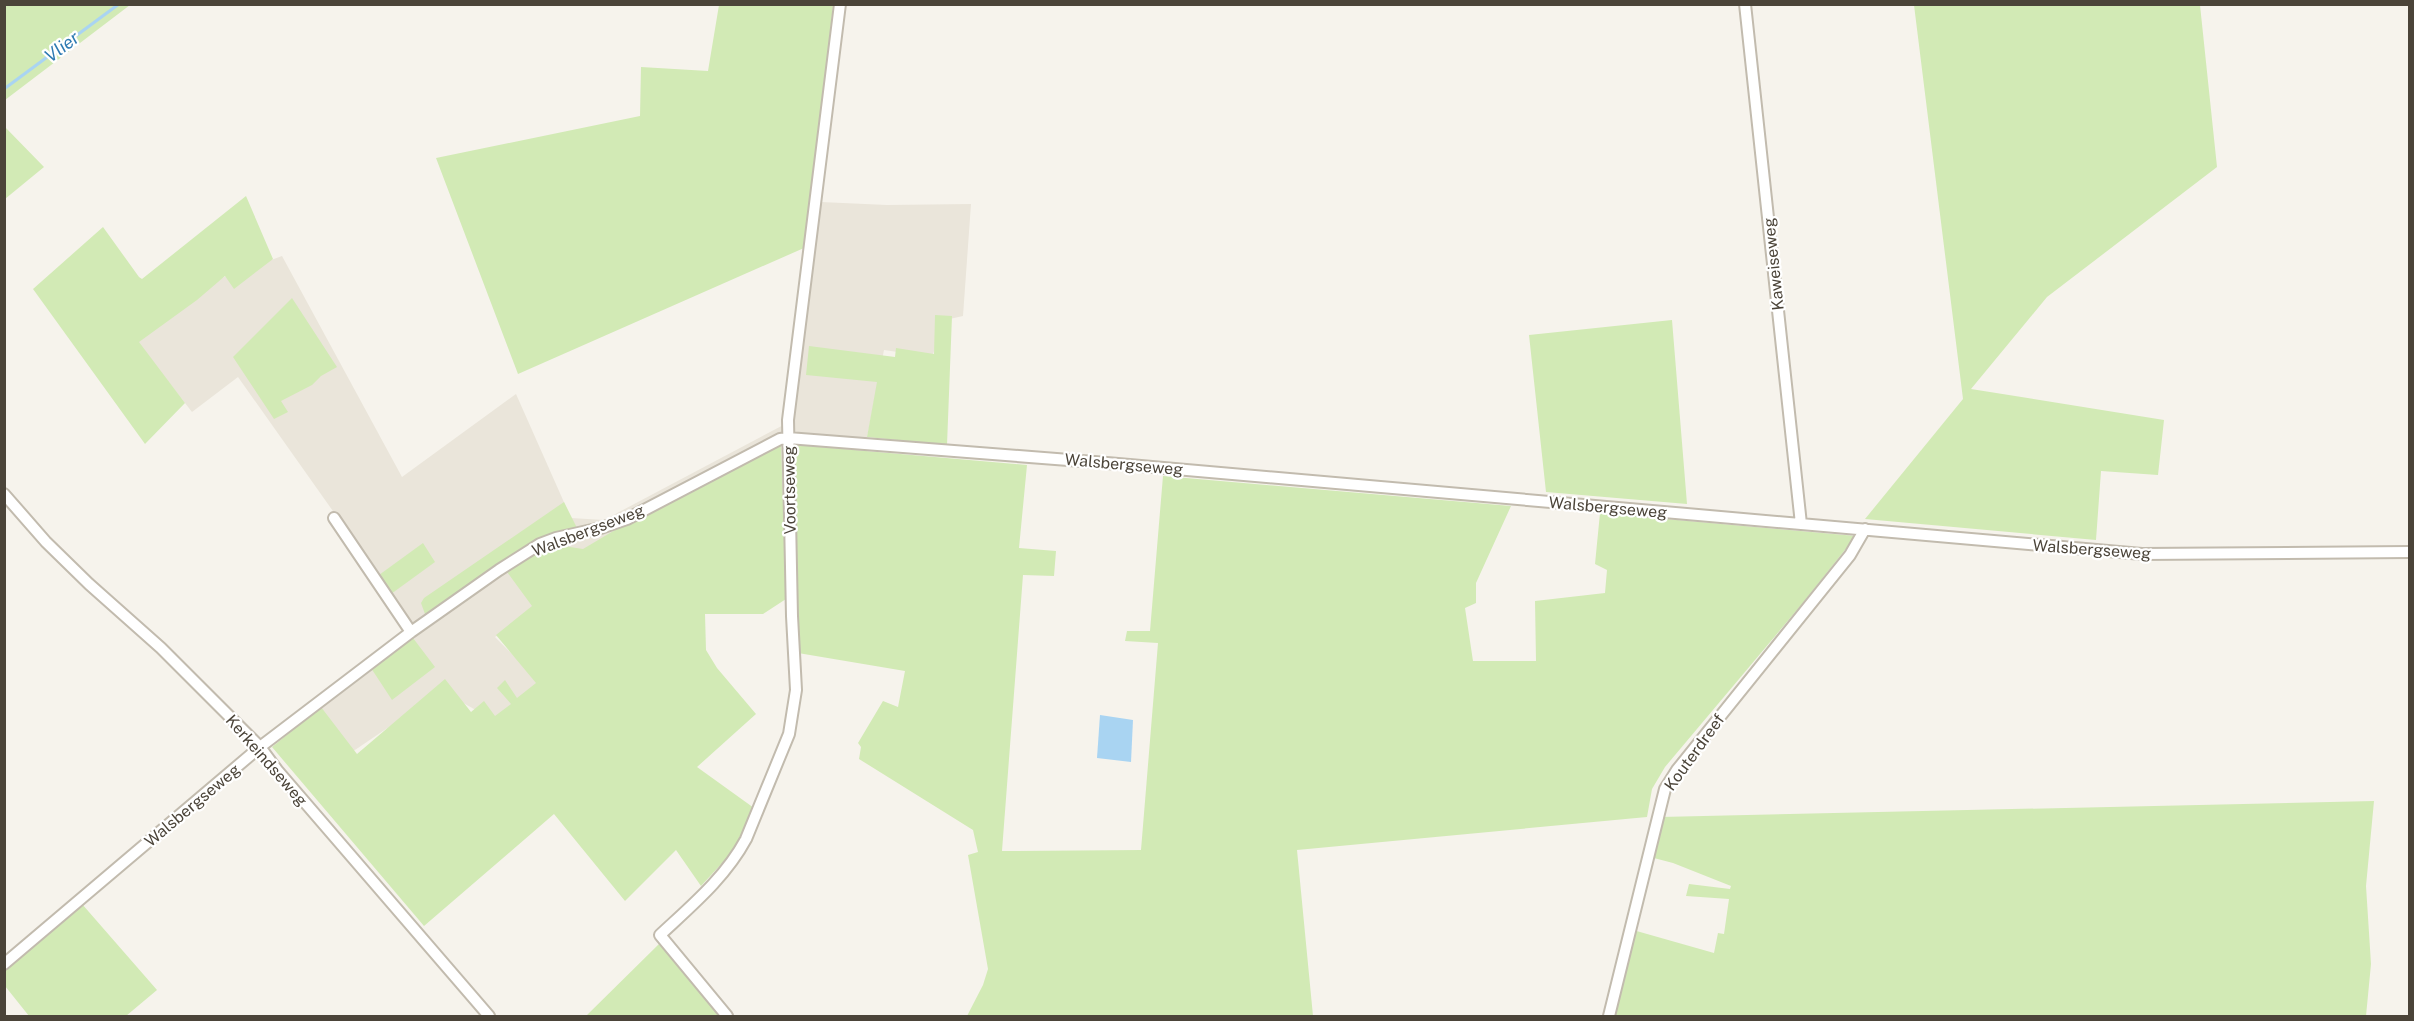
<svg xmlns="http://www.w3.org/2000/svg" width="2414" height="1021" font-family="'Public Sans',sans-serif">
	<rect width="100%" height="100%" fill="#f6f3ec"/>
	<path fill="#eae5da" d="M821 202 887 205 971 204 963 316 945 320 932 357 884 350 865 448 874 514 680 589 538 611 495 637 544 686 497 722 442 691 352 752 318 709 417 634 403 610 238 377 192 412 135 339 224 277 282 256 402 477 516 394 571 518 604 520 791 421Z"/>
	<path fill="#d2eab5" d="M5 4H130V5L5 100Z
		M719 5H833L814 183 804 248 518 374 436 158 640 116 641 67 708 71Z
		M1914 5H2200L2217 167 2047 297 1971 389 2164 420 2158 475 2101 471 2096 540 1865 519 1963 399Z
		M5 127 44 167 5 199H4Z
		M246 196 273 259 234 289 225 276 197 300 139 342 185 403 145 444 33 289 103 227 139 277 142 279Z
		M292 298 337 367 321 376 312 385 281 401 288 412 274 419 233 357Z
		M935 315 952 316 947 445 867 437 877 382 806 375 809 346 895 357 896 348 934 354Z
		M1672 320 1687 504 1546 492 1529 335Z
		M781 445 786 599 763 614H705L706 650 717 668 756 714 697 767 754 808 736 848 701 886 676 850 625 901 554 814 424 926 272 747 321 707 357 754 445 679 471 712 484 701 495 716 511 704 497 688 505 680 517 698 536 683 496 635 532 606 507 572 535 554 557 545 583 549 615 530Z
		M797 445 1027 465 1019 548 1056 551 1054 576 1023 575 1002 851 1141 850 1158 643 1125 641 1127 631H1150L1163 476 1511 506 1476 583V603L1465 608 1473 661H1536L1535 601 1605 593 1607 570 1595 564 1600 513 1856 536 1802 604 1665 767 1652 789 1647 817 1297 850 1313 1016H967L983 985 988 969 968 855 978 852 973 830 859 759 861 747 858 743 883 701 898 707 905 671 798 653 794 506Z
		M564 502 577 528 543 538 528 544 425 614 421 603 424 598Z
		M423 543 435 562 391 594 379 575Z
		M413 638 435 667 392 700 371 668Z
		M2374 801 2366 886 2371 964 2366 1016H1612L1633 930 1714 953 1718 933 1724 934 1729 899 1686 896 1689 884 1730 889 1731 886 1673 863 1650 857 1660 817Z
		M82 904 157 990 126 1016H29L5 986V968Z
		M659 944 721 1016H586Z"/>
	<path fill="#a9d4f2" d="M1100 715 1133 720 1131 762 1097 758Z"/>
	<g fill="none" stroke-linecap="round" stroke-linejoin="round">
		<path stroke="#a9d4f2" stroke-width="3" d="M4 89 119 4"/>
		<g stroke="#c2bbae" stroke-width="14">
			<path id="street" d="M1745 4 1801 524
				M4 494 46 542 89 584 161 648 260 747 277 770 489 1016
				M334 518 411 632
				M4 964 260 747 411 632 499 570 540 544 556 538 601 528 627 519 780 439 788 438 1107 463 2142 554 2410 552
				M727 1016 660 935C691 906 725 878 746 839L789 734 796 690 792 616 788 420 840 4
				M1609 1016 1665 789 1677 770 1850 555 1865 529"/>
		</g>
		<use href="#street" stroke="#fff" stroke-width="10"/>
	</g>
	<g text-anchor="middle" stroke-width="4.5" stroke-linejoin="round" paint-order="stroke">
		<g font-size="16" fill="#4b4439" stroke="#fff">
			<text transform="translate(1773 264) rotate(-96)" y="6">Kaweiseweg</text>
			<text transform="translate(1124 464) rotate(5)" y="6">Walsbergseweg</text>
			<text transform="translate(789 490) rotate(-91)" y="6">Voortseweg</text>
			<text transform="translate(1608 507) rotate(5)" y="6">Walsbergseweg</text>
			<text transform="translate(588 530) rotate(-21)" y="6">Walsbergseweg</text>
			<text transform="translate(2092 549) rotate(4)" y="6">Walsbergseweg</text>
			<text transform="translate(1694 752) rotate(-54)" y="6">Kouterdreef</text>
			<text transform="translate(267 760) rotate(49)" y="6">Kerkeindseweg</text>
			<text transform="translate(192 805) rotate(-40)" y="6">Walsbergseweg</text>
		</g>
		<g font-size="18" font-style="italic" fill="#2e7ab2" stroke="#fff">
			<text transform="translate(62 47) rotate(-37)" y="6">Vlier</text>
		</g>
	</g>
	<rect width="2414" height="1021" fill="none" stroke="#4b4439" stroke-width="12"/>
</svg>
